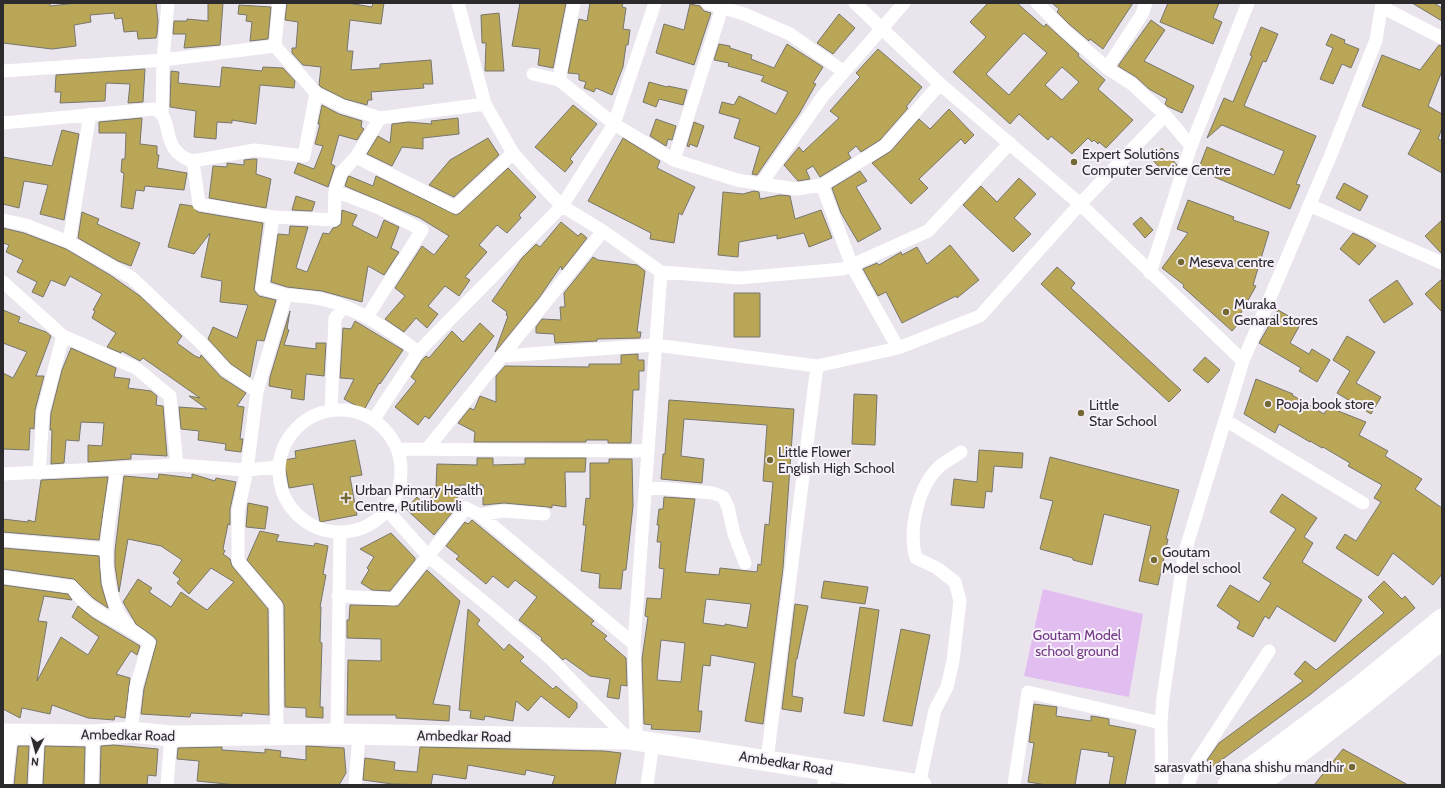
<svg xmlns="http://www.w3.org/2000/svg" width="1445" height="788" font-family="Cabin,sans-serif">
	<rect width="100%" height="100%" fill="#eae4ed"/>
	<path fill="#e2bef0" d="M1043 589 1143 614 1129 697 1024 676Z"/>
	<path fill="#b9a757" stroke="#77766d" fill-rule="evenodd" d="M3 3H50V6L77 3H156L158 21 157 34 156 38 138 39 137 31 124 32 122 18 115 19 114 13 90 15 91 22 74 25 76 46 52 49 3 43Z
		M208 3H223L220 45 184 48 186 34H173L174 21H187V19L208 21Z
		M287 3H348L372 7 373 3H384L381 24 350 20 347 51H353L351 70 380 68V64L431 60 433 84H423L424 88 371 92 372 100H368L367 105 345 99 321 87 319 85 321 67 303 65 292 53V48H296L298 22 285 20Z
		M520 3H566L553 68 538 65 540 49 512 46Z
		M590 3H623L622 7 626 8 623 29 630 30 628 45H626L623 67 612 95 596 88 594 92 584 88 586 82 579 80V74L568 73 579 19 587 21Z
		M988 3H1017L1044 27 1046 24 1079 54 1078 56 1105 80 1098 89 1133 120 1106 148 1099 142 1098 144 1094 140 1092 142 1088 138 1072 154 1051 136 1048 140 1019 114 1010 124 953 72 986 37 970 22ZM1024 33 1047 53 1009 95 986 74ZM1062 67 1079 82 1062 100 1045 85Z
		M1052 3H1133L1103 49 1090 39 1089 41 1069 24 1057 12 1059 9Z
		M1168 3H1219L1213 18 1222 22 1213 44 1160 22Z
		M1412 3H1434L1442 8V21Z
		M690 4 700 6 704 11 711 13 694 65 656 53 664 24 684 30Z
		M239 5 271 7 268 39 250 41 252 22 246 21 247 15 238 14Z
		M499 13 504 71H485L486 43H482L481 15Z
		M839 14 855 28 833 54 817 43Z
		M1151 20 1165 30 1144 61 1194 86 1182 113 1167 106 1165 104 1167 99 1149 89 1136 77 1118 66Z
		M1261 27 1278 34 1266 62 1263 61 1244 106 1316 136 1296 184 1300 185 1290 209 1198 170 1207 147 1274 175 1284 151 1222 125 1207 138 1224 98 1233 102 1252 56 1250 55Z
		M1331 34 1345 40 1344 43 1359 49 1351 68 1342 64 1333 84 1320 79 1333 48 1326 45Z
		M719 44 730 46V48L752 55 751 59 774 68 787 44 823 67 813 83 816 84 799 114 757 175 752 174 760 147 734 138 740 119 719 113 722 102 734 105 739 96 776 114 788 92 761 81 764 76 728 66 729 63 714 60Z
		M1439 45 1442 46V71L1428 106 1442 114V128L1438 139 1442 141V173L1408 154 1421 130 1362 106 1382 55 1420 70Z
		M878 49 922 87 906 107 908 108 880 140 861 152 856 146 848 153 851 158 820 177 813 166 806 170 810 179 798 181 784 165 799 147 803 152 839 118 830 111 860 77 856 73Z
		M222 67 262 71 263 67 283 68 295 81 294 88 260 85 256 124 232 120V123L217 122 216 139 194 137 196 111 170 107 171 71 179 72 178 83 220 87Z
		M145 69 143 102 128 103 130 84 106 83 105 101 60 103 61 92H55L56 75Z
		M649 82 667 87 668 86 687 90 683 105 659 99 656 107 643 102Z
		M322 105 339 114 362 121 361 127 364 129 357 140 339 135 331 164 335 166 328 187 294 173 298 163 314 169 323 146 315 144 320 124H318Z
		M573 105 597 124 570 159 573 162 565 172 535 147Z
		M949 109 974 135 965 144 961 139 919 179 928 188 911 204 872 163 891 151 919 119 930 129Z
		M142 118 140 144 157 146V155H159L157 168 187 173 184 190 145 186 144 191 136 190 133 209 121 207 124 173 121 172 122 159H125L126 133H99V122Z
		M458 118 459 134 423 138V149L402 147 392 166 367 154 378 136 390 143 392 124 408 122 432 124 431 121Z
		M656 119 676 126 672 140 668 139 666 146 650 136Z
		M694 122 704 126 697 147 690 144 689 147 687 146Z
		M62 130 79 134 64 220 40 214 48 185 24 181 19 208 3 204V157L52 166Z
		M488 138 499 155 454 197 429 185 450 160Z
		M623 138 660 161 657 168 695 187 682 215 679 213 674 243 650 239 651 233 588 201Z
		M1162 148 1177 165 1166 175 1151 158Z
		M253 159H257L256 174 271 179 266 208 209 198 213 166 227 167V163L244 165V160Z
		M508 168 536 197 519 215 521 218 507 233 497 225 479 245 487 252 465 277 470 280 459 296 445 286 428 306 438 314 427 328 416 318 404 332 385 319 405 296 395 288 422 246 434 255 449 236 420 218 345 186 348 177 349 176 373 186 376 176 456 215 460 213Z
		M860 171 867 181 856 187 881 229 858 242 841 213 832 188Z
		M1019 178 1036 194 1014 218 1031 234 1013 252 963 205 981 186 997 202Z
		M1344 183 1368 196 1360 211 1336 198Z
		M754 191 759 192 760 199 780 195 790 196 795 219 821 210 832 238 809 247 804 233 777 239V235L739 242 738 257 718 255 723 192 743 194Z
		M296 196 315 202 312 211 292 210Z
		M1188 200 1234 217 1233 220 1269 232 1253 285 1256 286 1237 320 1240 322 1232 331 1183 287 1184 285 1162 268 1188 233 1177 229Z
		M180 204 192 206 198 212 263 223 254 290 259 296 276 300 264 341 257 340 250 377 231 364 208 339 213 327 237 338 248 305 220 302 222 281 201 277 210 233 194 254 168 247Z
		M342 210 357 215 352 225 377 238 384 220 399 227 391 248 399 252 384 275 368 266 362 302 322 291 287 287 271 282 278 234 289 235 290 226 308 227 296 268 307 272 323 233 329 234 333 228 337 227 341 224Z
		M82 212 99 219 97 224 140 243 131 266 118 261 78 238Z
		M1141 217 1153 230 1145 238 1133 224Z
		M1442 220V254L1425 236Z
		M561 222 578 236 581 233 587 238 562 270 561 266 539 298 495 352 508 316 506 315 507 312 492 301 522 258 536 244 540 247Z
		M3 228 24 233 66 249 110 275 140 296 182 336 177 343 195 356 200 358 201 355 221 377 246 393 237 406 244 407 240 439H243L241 452 225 450 226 444 198 440 199 431 181 429 179 407 207 409 189 396 200 398 143 358 140 361 122 351 121 353 107 347 116 333 92 318 95 311 93 310 102 294 70 276 65 286 51 280 43 297 32 292 37 282 17 272 23 260 6 252 9 245 3 243Z
		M1353 233 1368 240 1376 246 1359 265 1340 249Z
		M950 245 979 280 957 298 956 296 902 323 886 292 878 296 863 269 877 263 879 265 901 252 902 255 917 247 927 264Z
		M593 257 598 260 637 265 645 271 637 332H641L640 338 597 339V341L555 343 554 334 536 333V327L542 319 561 320 560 307H565L564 293Z
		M1057 267 1075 283 1071 288 1181 390 1169 402 1041 284Z
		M1442 279V312L1425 294Z
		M1397 280 1413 304 1384 323 1369 300Z
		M734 293H760V337H734Z
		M3 310 20 317 18 322 46 332 51 336 36 376H44L35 410 34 429 30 428 29 450 3 449V373L13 378 27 352 3 343Z
		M1278 310 1301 323 1290 343 1309 354 1312 349 1330 360 1317 382 1299 371 1301 368 1259 343Z
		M290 311 287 329 289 330 284 345 316 349V343H326L324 376 306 374 304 400 291 398 292 390 269 386 270 377Z
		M355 321 403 350 380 384 379 383 364 410 344 399 354 379 340 378 343 328 351 329Z
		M480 323 494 336 429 419 425 416 418 425 395 407 416 381 411 377 422 360 426 356 429 358 452 331 463 342Z
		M1347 336 1375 352 1356 383 1381 397 1371 414 1337 393 1350 371 1333 360Z
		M71 348 116 368 114 377 130 379 128 388 151 391 157 396 156 405 163 406 167 456 131 454V459L88 462V445L102 446 104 423 81 422 79 441 66 440 64 463 51 464 52 430H50L51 413 62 370Z
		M638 354V360H644V371H639V390H633L631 443H608V440H586V442H474L475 432 458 423 470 408 474 410 480 396 496 402V376L505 366 589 367V364H621V355Z
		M1205 357 1220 370 1208 383 1193 370Z
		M1256 379 1293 394 1292 395 1324 414 1328 407 1366 422 1359 435 1388 451 1385 456 1422 479 1415 489 1442 508V574L1433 585 1393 553 1378 576 1336 548 1345 534 1356 541 1381 502 1374 498 1382 485 1348 466 1350 463 1323 447 1322 448 1310 441V442L1279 424 1275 433 1244 414Z
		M854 394 877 395 875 445 852 444Z
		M669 400 794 409 783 568 763 724 745 721 755 663 711 655 710 666 703 665 698 711H702L700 732 651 729 652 725 644 724 642 659 648 617 645 616 647 598 661 599 664 569 659 568 661 542H657L659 525H657L659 509H663L664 497 695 499 685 572 719 575 720 568 757 572 758 564 761 565 765 524 769 525 773 482 763 481 767 425 684 419 681 456 704 459 702 483 661 479 663 454H665ZM706 599 751 604 747 628 725 624V626L703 623ZM661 640 685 643 681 682 657 680Z
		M355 440 362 475 350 477 357 515 320 522 313 484 289 488 284 460 296 458 295 451Z
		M979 450 1023 453 1022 468 994 466 992 492 986 491 984 508 951 505 954 479 977 482Z
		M1050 457 1179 490 1166 539H1168L1158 585 1139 581 1151 526 1104 514 1092 565 1073 560V558L1040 549 1053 501 1040 498Z
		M477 458H493V465L525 464V458H586L585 472H565L566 507 552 505V508L548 507 504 503 483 505V485H460L455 509 434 535 406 509 417 497 429 508 433 487H436L437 464 477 465Z
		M609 459H632L633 506 626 570H623L621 589 599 588 600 574 581 571 586 525H583L586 498 590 499V463H609Z
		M159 474 192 478V474L215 481 216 478 236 482 230 509V525L228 524 223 549 225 551 223 554 230 559 232 566 268 609 269 715 242 713V716L191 713 190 717 141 714 144 689 157 641 154 637 136 624 123 602 138 579 152 588 149 592 171 607 181 592 207 610 234 582 211 568 189 594 177 583 180 579 173 573 182 560 161 546 128 539 119 592 115 566V551L124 476 158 479Z
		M108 477 99 540 3 532V519L28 522V520L35 522 41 480Z
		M1282 494 1317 518 1304 537 1313 543 1302 562 1362 600 1335 642 1277 606 1269 619 1265 616 1253 637 1237 628 1240 622 1217 606 1230 585 1259 602 1271 583 1263 578 1296 529 1270 512Z
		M248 503 268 507 265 529 246 527Z
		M472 520 594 621 591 624 607 636 604 639 626 658 627 686 621 685 619 699 607 697 610 679 590 676 565 658 563 660 541 640 542 638 519 620 537 597 515 580 508 588 493 576 486 584 456 559 459 556 446 546 465 522 468 524Z
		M260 531 279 535 276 541 314 546 315 543 328 546 323 574 326 575 320 607H321L320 642 322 643 320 707H323V718L306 717V708L285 707 284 605 282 601 247 560Z
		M391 533 415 558V560L390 591 372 590 361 583 369 570 367 568 374 557 360 549Z
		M3 548 99 556 101 584 108 608 93 598 74 579 3 569Z
		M427 570 460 601 433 704 450 706 449 721 396 718V715H347L348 660 381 661V639L347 638V620H349L350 605 398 606Z
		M824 581 868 587 865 604 821 598Z
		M1384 581 1402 599 1405 596 1415 608 1311 694 1212 767 1207 760 1219 743 1303 681 1294 674 1305 661 1316 670 1384 613 1368 597Z
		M3 585 68 594 72 600 44 596 38 621 47 622 37 681 61 637 88 655 99 637 72 617 78 606 93 618 140 646 137 655 131 651 116 674 130 678 125 718 115 716 114 720 88 718 52 705 50 714 22 708 20 718 3 709Z
		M795 604 808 606 797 659H796L792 696 803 698 801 712 782 709Z
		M860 607 879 610 864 716 844 713Z
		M468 609 480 620 477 624 504 650 509 644 524 657 520 661 553 689 556 686 577 703V708L569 718 541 696 528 711 516 701 513 721 485 716 484 720 470 718 471 711 459 710Z
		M901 629 930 635 912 726 883 721Z
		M1034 704 1057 707 1056 716 1091 721V716L1098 717 1109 719V725L1136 730 1125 785H1109L1114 757 1108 756 1109 753 1081 749 1075 785H1047L1028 782 1034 743 1029 742Z
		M114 745 158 749 156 776 148 775 147 785H100L101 746Z
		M18 746H29L27 785H14Z
		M45 746 85 747 84 785H43Z
		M306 746 344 748 346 773 339 785H236L197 781 199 761 177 759 178 748 222 747V750L265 753V749L281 751 280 757 306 760Z
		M420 747 604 751 621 753 615 785H552L555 776 526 770 525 775 468 765 466 779 433 774 431 785 392 784 363 780 365 758 395 762 394 770 417 772Z
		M1343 749 1408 785H1314Z"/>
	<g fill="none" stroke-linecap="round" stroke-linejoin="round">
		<path stroke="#fff" stroke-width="13" d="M458 3 485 104 513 153 533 176 562 206 603 231 661 272 634 644 636 740
			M707 3 744 14 790 34 844 72
			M855 3 940 84 1080 204 1243 361
			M1037 3 1064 30 1107 68 1132 84 1165 115 1191 146 1150 273
			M1382 7 1442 38
			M1107 68 1142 14 1146 3
			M3 71 163 60 275 46
			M533 74 559 80 614 124 674 160 737 180 761 184 797 189 822 185
			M559 80 574 3
			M940 84 885 146 822 185 852 266 898 348 980 316 1080 204 1165 115
			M316 93 342 106 380 118
			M162 115 163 60 168 3
			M3 123 153 109C176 114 157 151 193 161
			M1191 146 1248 3
			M356 157 455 207 513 153
			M674 160 722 8
			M761 184 823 96 904 3
			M1309 205 1442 263
			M273 217 199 204 193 161 255 150 304 156 316 93 275 46 279 3
			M3 220 26 225 69 242 132 278 201 343 226 370 257 391 286 295C298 296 313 297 325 300 356 307 394 333 418 352
			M69 242 90 114
			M661 272 739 278 843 269 928 231 1010 143
			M3 282 63 336 136 368 170 396 177 465
			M286 295 262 288 273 217 334 220 335 191 341 173 356 157 380 118 485 104
			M503 356 655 345 817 366
			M257 391 247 470 278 467
			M279 471a61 61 0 1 1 122 0a61 61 0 1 1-122 0Z
			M331 410 335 318 344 307 367 317 422 230 379 208 335 191
			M374 419 418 352 562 206 614 124 655 3
			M1225 420 1363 503
			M398 449 648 451
			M427 449 603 231
			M117 469C111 513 99 556 113 599 117 610 119 617 128 625
			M39 473 43 412 63 336
			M3 474 177 465 247 470 238 511V561L276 606 277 736
			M646 487 713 493 723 497 728 507 734 534 745 563
			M387 510 429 557 495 611 550 658 628 739
			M480 515 503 511 544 514
			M3 540 105 549
			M3 577 72 587C88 614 126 622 149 643L136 687 131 732
			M338 596 394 599 466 508 480 515 634 644
			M337 734 340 532
			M767 760 817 366 898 348
			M6 785 11 734
			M35 785 38 733
			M92 785 93 735
			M167 785 171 736
			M355 785 359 735
			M647 785 653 743
			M824 785 825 770
			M919 785 935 710 947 687 953 661 960 601 955 582 937 568 916 558C908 530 918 486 940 466 946 461 954 457 961 452
			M1014 785 1028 692 1161 723
			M1162 785 1161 723 1163 698 1184 555 1243 361 1332 152 1376 40 1382 3
			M1188 785 1196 763 1269 651"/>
		<path stroke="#fff" stroke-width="21" d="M3 734 93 735 131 732 171 736 337 734 628 739 921 785
			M1228 785 1359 687 1442 619
			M1258 785 1364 703 1442 639"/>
	</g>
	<g fill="#746935" stroke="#f7f1fa" stroke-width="1.5">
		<circle cx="1074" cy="162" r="4"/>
		<circle cx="1181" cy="262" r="4"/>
		<circle cx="1226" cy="312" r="4"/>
		<circle cx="1268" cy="404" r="4"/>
		<circle cx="1081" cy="413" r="4"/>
		<circle cx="770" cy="460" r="4"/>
		<path d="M344 492h4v4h4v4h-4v4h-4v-4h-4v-4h4z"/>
		<circle cx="1154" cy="560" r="4"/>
		<circle cx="1352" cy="767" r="4"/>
	</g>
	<g text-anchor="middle" stroke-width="4" stroke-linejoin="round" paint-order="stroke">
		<g font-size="14" fill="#2d2a2e" stroke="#f7f1fa" text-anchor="start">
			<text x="1082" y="159">Expert Solutions<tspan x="1082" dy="16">Computer Service Centre</tspan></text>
			<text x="1189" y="267">Meseva centre</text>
			<text x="1234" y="309">Muraka<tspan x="1234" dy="16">Genaral stores</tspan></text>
			<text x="1276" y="409">Pooja book store</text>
			<text x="1089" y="410">Little<tspan x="1089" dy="16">Star School</tspan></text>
			<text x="778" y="457">Little Flower<tspan x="778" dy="16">English High School</tspan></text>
			<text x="355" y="495">Urban Primary Health<tspan x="355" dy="16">Centre, Putilibowli</tspan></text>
			<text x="1162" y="557">Goutam<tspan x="1162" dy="16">Model school</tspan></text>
			<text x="1344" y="772" text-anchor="end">sarasvathi ghana shishu mandhir</text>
		</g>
		<g font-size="14" fill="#713885" stroke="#f7f1fa">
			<text x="1077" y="640">Goutam Model<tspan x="1077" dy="16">school ground</tspan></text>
		</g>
		<g font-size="14" fill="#2d2a2e" stroke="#f7f1fa">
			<text transform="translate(128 735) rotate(1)" y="5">Ambedkar Road</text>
			<text transform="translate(464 736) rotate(1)" y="5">Ambedkar Road</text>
			<text transform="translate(786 763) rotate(9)" y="5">Ambedkar Road</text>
		</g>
	</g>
	<rect width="1445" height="788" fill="none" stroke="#2d2a2e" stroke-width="8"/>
	<g transform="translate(36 752) rotate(186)" stroke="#f7f1fa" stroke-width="3" paint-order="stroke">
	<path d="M0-3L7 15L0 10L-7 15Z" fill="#2d2a2e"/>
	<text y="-6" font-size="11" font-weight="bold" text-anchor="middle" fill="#2d2a2e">N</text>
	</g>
</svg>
